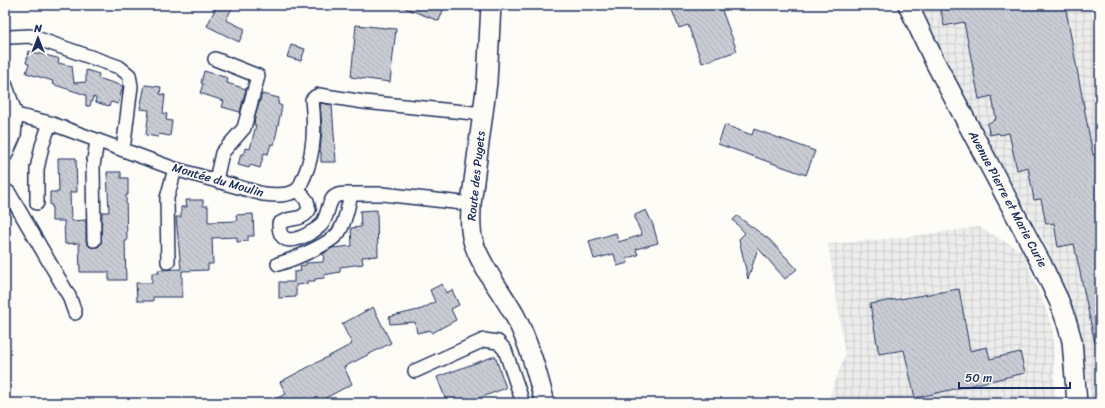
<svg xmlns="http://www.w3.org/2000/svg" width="1105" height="408" font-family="Sriracha,sans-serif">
	<defs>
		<pattern id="industrial-grid" width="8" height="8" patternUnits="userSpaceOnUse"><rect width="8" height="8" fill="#edeeec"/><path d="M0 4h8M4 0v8" fill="none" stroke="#cbcccd"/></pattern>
		<pattern id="building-back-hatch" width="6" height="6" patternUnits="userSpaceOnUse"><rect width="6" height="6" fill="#c9ccd3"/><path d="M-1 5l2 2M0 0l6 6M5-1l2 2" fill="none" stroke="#acb0b8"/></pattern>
	</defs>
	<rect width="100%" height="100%" fill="#fdfcf7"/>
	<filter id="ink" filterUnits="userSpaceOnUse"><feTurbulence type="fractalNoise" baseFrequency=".025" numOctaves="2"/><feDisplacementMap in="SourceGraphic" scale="8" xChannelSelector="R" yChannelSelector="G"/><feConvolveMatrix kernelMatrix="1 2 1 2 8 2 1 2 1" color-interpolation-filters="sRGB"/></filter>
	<g filter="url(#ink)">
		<path fill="url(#industrial-grid)" d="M916 5H1090L1100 56V403H1092L1074 315 1045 243 966 101Z
			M979 227 1022 251 1052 325 1056 403H827L845 355 828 244 906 237Z"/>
		<path fill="url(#building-back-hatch)" stroke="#1b2f5e" d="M217 5H225L232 8 226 20 245 29 239 42 207 26Z
			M400 5H445L439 21 400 6Z
			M670 5H720L737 51 702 63 688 25 679 28Z
			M940 5H1065L1093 155 1095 154 1100 179V343H1095L1074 244 1058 247 1054 223 1046 224 1041 199 1034 200 1028 167 1017 170 1009 133 1000 135 999 133 990 135 987 124 996 119 992 96 979 99 964 22 944 26Z
			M356 25 396 29 390 82 351 77Z
			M291 45 305 49 301 61 287 57Z
			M29 51 57 58 59 59 58 63 72 66 74 83 86 82V70L99 74 98 78 123 86 118 104 111 102 109 106 95 102 96 98 93 97 90 106H86V95L52 84 53 81 26 73 29 64 26 63Z
			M204 71 228 78 227 83 246 89 240 112 222 107 224 101 200 93 203 84 201 83Z
			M145 85 161 87 160 94 165 95 163 113 167 114 166 120 172 121 170 136 159 134 158 137 146 135 149 110 140 109Z
			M262 94 279 98 278 104 282 106 274 145 271 144 268 154 264 153 260 168 250 165 249 168 238 165 241 154H244L245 148 250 149 256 125H254L255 117Z
			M320 103 332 105 336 162H321V152H320L322 129Z
			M725 125 752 135 754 129 815 151 806 175 718 144Z
			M58 158H76L77 192H70L71 221 86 220V240L87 244 90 247H98L101 244 102 212H109L107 172H121V178H128V195H126L127 241H125L126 280H109V272H80L79 243 65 244 64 221H52V205H50V192H59Z
			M186 200H203V206H208V222L237 221 236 215 253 214 254 236H248V241L237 242V237L212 238 213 264H208V270L182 271V297H153V301H137L136 283H152V273H159L158 270 181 269 176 217H181V207H187Z
			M377 210 378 256 362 257 363 264 340 267V272L324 275V278L315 279V281H307V284L296 285V297L279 298V282H294V272L301 271 300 266 306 265V263L323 262 324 253 332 248 352 246 351 228 361 227 360 211Z
			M646 210 653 225 658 243 636 249 638 255 627 258 628 263 617 266 614 254 594 259 589 241 616 233 618 242 642 235 635 219V215Z
			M737 216 770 240 797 269 785 279 758 248 748 279 739 239 745 233 733 220Z
			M442 284 446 293 452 290 459 305 451 309 456 320 432 333 430 330 417 333 415 322 390 324 389 317 422 309 435 302 430 290Z
			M959 289 970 351 987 347 990 359 1020 352 1025 373 915 398 904 350 879 354 870 304Z
			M373 307 391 343 344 367 352 384 316 403H266L286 394 280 382 352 344 342 324Z
			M495 356 506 388 466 403H447L437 377Z"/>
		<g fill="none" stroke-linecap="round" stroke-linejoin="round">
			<g stroke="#1b2f5e" stroke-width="16">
				<path id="minor" d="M10 37 30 36 119 67 129 75 131 86 123 150
					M215 59 258 76 244 128 222 153 216 180
					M5 83 16 115
					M5 156 14 136 16 115 50 123 175 169 263 194C273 195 291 197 299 188 301 185 302 180 304 177 315 152 315 126 312 100L315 97 319 95 364 102 484 114
					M298 189 307 201 309 210C300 223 291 215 279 224 279 246 296 241 310 233 313 231 317 229 320 226 328 219 327 205 333 198 338 193 345 194 351 194
					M5 190 9 193 69 296 75 313
					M37 203V169L42 146 50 123
					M94 240 93 166 97 141
					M168 262 167 198 175 169
					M278 264C292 260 331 244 339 232 346 221 348 206 351 194H383L471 204
					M415 371 484 340 498 342 505 350 521 397 522 403"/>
			</g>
			<g stroke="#1b2f5e" stroke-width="22">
				<path id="secondary" d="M491 5 487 82 471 204C471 217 469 231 474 244 483 270 502 292 515 316 529 343 537 373 545 403
					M908 5 935 62 1042 265 1059 301 1067 323 1072 341 1077 403"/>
			</g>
			<use href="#minor" stroke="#fdfcf7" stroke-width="13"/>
			<use href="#secondary" stroke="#fdfcf7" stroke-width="19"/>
		</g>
	</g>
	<g text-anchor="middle" stroke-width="3" stroke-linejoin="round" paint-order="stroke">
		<g font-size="12" fill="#1b2f5e" stroke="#fdfcf7">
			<text transform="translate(476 176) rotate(-84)" y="4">Route des Pugets</text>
			<text transform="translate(218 180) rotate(16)" y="4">Montée du Moulin</text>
			<text transform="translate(1008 199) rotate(62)" y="4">Avenue Pierre et Marie Curie</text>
		</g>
	</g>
	<rect width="1105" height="408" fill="none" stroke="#fdfcf7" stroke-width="20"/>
	<rect x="10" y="10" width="1085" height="388" fill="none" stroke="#1b2f5e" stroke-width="1.5" filter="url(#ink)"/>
	<g transform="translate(38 38)" stroke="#fdfcf7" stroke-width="3" paint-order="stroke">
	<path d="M0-3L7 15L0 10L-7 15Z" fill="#1b2f5e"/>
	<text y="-6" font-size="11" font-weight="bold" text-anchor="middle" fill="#1b2f5e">N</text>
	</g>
	<path d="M959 382v6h111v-6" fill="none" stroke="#1b2f5e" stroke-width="2"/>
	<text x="965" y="382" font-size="12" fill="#1b2f5e" stroke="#fdfcf7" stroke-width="3" paint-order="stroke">50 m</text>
</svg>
